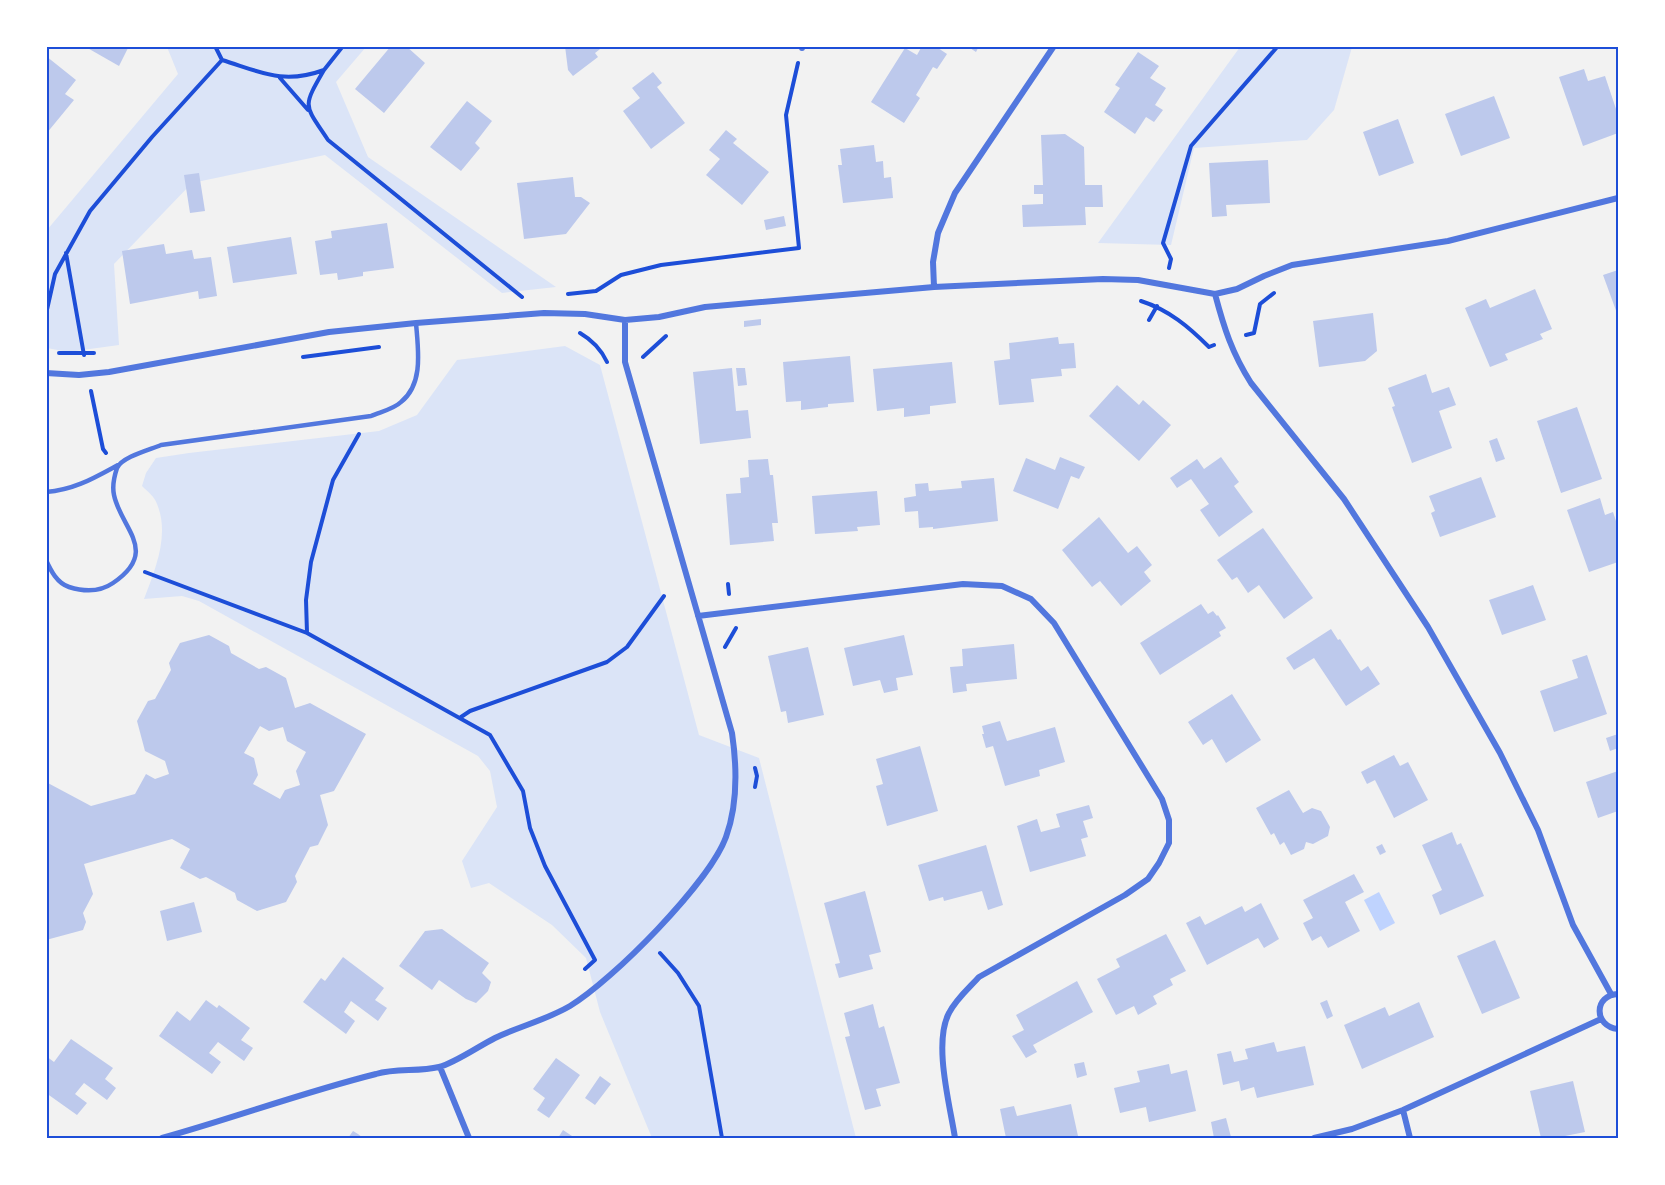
<svg xmlns="http://www.w3.org/2000/svg" width="1665" height="1185" font-family="Figtree,sans-serif">
	<rect width="100%" height="100%" fill="#f2f2f2"/>
	<path fill="#dbe4f7" d="M317 46 318 48 366 47 336 82 368 157 556 287 502 293 325 155 192 183 114 264 119 345 68 352 47 348V230L178 74 167 47Z
		M1240 47H1352L1334 110 1307 140 1194 148 1171 245 1098 243Z
		M565 346 600 365 699 735 759 758 856 1138H652L600 1012 586 958 552 925 489 883 471 888 462 861 497 807 490 771 478 756 199 601 182 596 144 599C155 570 170 535 157 504 155 497 147 491 142 486L146 473 156 458 189 453 379 431 417 415 457 360Z"/>
	<path fill="#bfd3fe" d="M1379 892 1395 923 1380 931 1364 900Z"/>
	<path fill="#bdc9ec" fill-rule="evenodd" d="M84 46H129L119 66Z
		M391 46H406L425 63 384 113 355 89Z
		M565 46H604L595 53 598 57 573 76 568 70Z
		M922 46H935L947 54 937 69 933 67 916 95 920 98 904 123 871 102 905 48 917 55Z
		M967 46H979L976 52Z
		M1138 52 1159 66 1150 78 1166 88 1155 105 1163 110 1154 122 1146 117 1135 134 1104 112 1120 88 1115 85Z
		M46 56 76 80 65 94 74 100 46 134Z
		M1584 69 1588 81 1605 76 1618 115V133L1583 146 1559 77Z
		M653 72 662 83 657 87 685 123 651 149 623 111 640 98 632 88Z
		M1494 96 1510 138 1461 156 1445 114Z
		M467 101 492 121 475 143 480 148 461 171 430 147Z
		M1398 119 1414 163 1379 176 1363 132Z
		M726 130 737 139 733 143 769 172 742 205 706 175 720 159 709 150Z
		M1065 134 1084 147 1085 185H1102L1103 207H1085L1086 225 1023 227 1022 205 1043 204V194H1034V185H1043L1041 135Z
		M874 145 876 162 883 161 884 178 891 177 893 198 843 203 838 165H842L840 149Z
		M1268 160 1270 203 1226 205 1227 216 1212 217 1209 163Z
		M199 173 205 211 190 213 184 175Z
		M573 177 575 197H581L590 203 566 234 524 239 517 183Z
		M784 216 786 226 766 230 764 220Z
		M387 223 394 268 363 272V276L338 280 337 273 320 275 315 241 332 238 331 231Z
		M291 237 297 274 233 283 227 247Z
		M164 244 166 254 192 250 194 259 211 257 217 296 199 299 198 291 130 304 122 251Z
		M1618 270V316L1603 275Z
		M1535 289 1552 329 1540 334 1543 339 1505 354 1508 360 1490 367 1465 308 1486 299 1490 308Z
		M1373 313 1377 351 1365 361 1319 367 1313 321Z
		M761 319V325L744 327V321Z
		M1058 337 1059 344 1074 343 1076 368 1061 369 1062 376 1031 379 1034 402 999 405 994 361 1010 359 1009 343Z
		M850 356 854 402 828 404V407L801 410V401L786 402 783 362Z
		M952 362 956 403 930 406V414L904 417V408L877 411 873 369Z
		M732 368 736 411 748 410 751 438 700 444 693 372Z
		M736 368H745L747 385 738 386Z
		M1426 374 1432 393 1449 387 1456 405 1439 411 1452 448 1412 463 1392 407 1395 406 1388 388Z
		M1117 385 1139 405 1143 400 1171 425 1139 461 1089 416Z
		M1577 407 1602 479 1561 493 1537 421Z
		M1497 438 1505 459 1496 462 1489 441Z
		M1060 457 1085 467 1079 479 1071 476 1058 509 1013 491 1026 458 1055 470Z
		M1221 457 1239 482 1234 486 1253 512 1219 537 1200 510 1209 504 1191 479 1177 488 1170 478 1197 459 1204 469Z
		M768 459 770 475H773L778 523H772L774 541 730 545 726 494 741 493 740 478 749 477 748 460Z
		M1481 477 1496 517 1440 537 1431 513 1435 511 1429 496Z
		M994 478 998 521 933 529V527L919 528 918 511 905 512 904 498 916 496 915 484 928 483 929 491 962 488 961 481Z
		M877 491 880 525 857 527 858 531 815 534 812 496Z
		M1600 498 1605 515 1613 512 1618 527V562L1589 572 1567 510Z
		M1099 517 1128 553 1137 546 1152 565 1144 572 1151 581 1121 606 1100 581 1092 587 1062 550Z
		M1263 528 1313 598 1284 619 1259 585 1248 593 1237 577 1232 580 1217 560Z
		M1533 585 1546 620 1502 635 1489 600Z
		M1201 604 1208 614 1213 611 1217 616 1218 615 1226 628 1219 632 1221 636 1160 675 1140 643Z
		M1331 629 1338 640 1340 639 1361 671 1368 666 1380 684 1346 706 1314 658 1294 670 1286 658Z
		M209 635 229 646 231 653 259 669 266 667 286 678 295 708 310 703 366 734 334 791 320 795 328 825 318 845 310 847 295 876 297 882 286 902 257 911 237 900 235 893 206 877 200 879 180 868 190 849 172 839 84 864 93 894 83 913 86 922 83 930 46 940V782L91 806 135 794 146 774 155 779 169 774 165 761 145 751 137 721 148 701 155 699 171 670 169 663 180 643ZM260 726 269 731 283 727 287 741 306 752 296 771 300 785 285 790 280 799 253 784 258 775 254 758 244 753Z
		M904 635 913 675 896 678 898 690 884 693 880 680 853 686 844 648Z
		M1014 644 1017 679 966 684 967 691 953 693 950 667 963 666 962 649Z
		M808 647 824 715 788 723 786 711 781 712 768 656Z
		M1587 655 1607 714 1554 732 1540 691 1578 678 1572 660Z
		M1232 694 1261 740 1226 763 1212 739 1203 745 1188 722Z
		M1000 721 1007 741 1055 727 1065 762 1039 770 1040 776 1005 786 993 746 986 748 982 734H984L982 726Z
		M1618 734V748L1610 751 1606 738Z
		M920 746 938 811 887 826 876 786 883 784 876 759Z
		M1394 755 1400 766 1408 762 1428 800 1394 818 1375 780 1367 784 1361 772Z
		M1618 771V811L1598 818 1586 782Z
		M1289 790 1303 813 1312 808 1321 811 1330 827 1328 836 1313 844 1306 842 1304 849 1291 855 1284 842 1280 845 1274 833 1271 835 1256 808Z
		M1089 805 1093 818 1083 821 1088 837 1081 839 1086 856 1030 872 1017 826 1037 819 1041 832 1060 827 1056 814Z
		M1452 832 1457 845 1461 843 1484 896 1440 915 1432 895 1442 890 1422 845Z
		M1382 844 1386 852 1380 855 1376 847Z
		M986 845 1003 905 988 910 982 891 944 901 943 897 929 901 918 865Z
		M1354 874 1364 892 1345 902 1360 931 1328 948 1321 936 1312 941 1303 923 1313 918 1303 900Z
		M865 891 881 952 869 955 873 969 839 978 835 964 840 963 824 903Z
		M194 902 202 932 167 941 160 911Z
		M1261 903 1279 939 1264 948 1258 938 1207 965 1186 923 1200 916 1205 925 1242 906 1245 912Z
		M442 929 489 963 482 973 491 982 488 991 476 1003 466 999 439 980 432 990 399 966 425 931Z
		M1166 934 1186 971 1170 979 1173 985 1153 996 1157 1004 1138 1015 1134 1006 1116 1015 1097 979 1120 967 1116 959Z
		M1495 940 1520 998 1482 1014 1457 956Z
		M343 957 384 988 375 1000 387 1008 378 1021 351 1001 344 1012 355 1021 346 1034 303 1002 321 978 325 981Z
		M1077 981 1093 1012 1033 1045 1037 1052 1026 1058 1012 1036 1024 1030 1016 1015Z
		M206 1000 217 1008 219 1005 250 1028 241 1040 253 1048 244 1061 218 1042 209 1053 221 1062 212 1074 159 1036 177 1011 190 1021Z
		M1327 1000 1333 1016 1327 1019 1320 1003Z
		M1419 1002 1434 1037 1362 1069 1344 1025 1385 1007 1389 1016Z
		M873 1004 879 1028 884 1026 900 1083 876 1089 881 1106 865 1110 845 1037 850 1036 844 1013Z
		M71 1039 113 1068 105 1079 116 1088 107 1100 84 1083 75 1094 87 1103 77 1115 46 1093V1056L54 1062Z
		M1274 1042 1277 1052 1305 1046 1314 1085 1257 1098 1254 1087 1241 1091 1239 1081 1223 1085 1217 1054 1231 1051 1234 1062 1248 1059 1245 1049Z
		M556 1058 580 1075 549 1118 537 1110 545 1098 533 1089Z
		M1084 1062 1087 1075 1077 1078 1074 1064Z
		M1169 1064 1171 1074 1187 1070 1196 1111 1149 1122 1146 1107 1120 1113 1114 1088 1140 1082 1137 1071Z
		M600 1076 611 1084 595 1105 585 1098Z
		M1573 1081 1585 1132 1555 1138H1541L1530 1091Z
		M1071 1104 1078 1136 1066 1138H1006L1000 1109 1014 1106 1017 1116Z
		M1226 1118 1231 1137 1214 1138 1211 1122Z
		M563 1130 575 1138H558Z
		M353 1131 358 1134 363 1138H348Z"/>
	<g fill="none" stroke-linecap="round" stroke-linejoin="round">
		<path stroke="#1d4ed8" stroke-width="4" d="M215 46 222 60
			M324 70 343 46
			M280 78 308 110
			M66 253 84 355
			M1169 268 1171 259 1163 243 1191 146 1278 46
			M568 294 596 291 621 275 661 265 799 248 786 115 798 63
			M1141 301C1169 310 1189 327 1209 347L1214 345
			M46 314 55 274 90 211 152 137 222 60C261 72 283 85 324 70 302 108 304 104 328 140L522 297
			M1149 320 1157 306
			M580 333C592 340 601 349 607 362
			M1246 335 1254 333 1260 304 1274 293
			M59 353H94
			M303 357 379 347
			M643 357 666 336
			M91 391 103 449 106 453
			M145 572 307 633 490 735 523 791 530 828 545 866 595 960 585 969
			M728 584 729 594
			M307 633 306 600 311 562 333 480 359 434
			M725 647 736 628
			M461 717 470 711 607 662 627 647 664 596
			M755 787 757 776 755 768
			M660 953 678 973 699 1006 722 1138"/>
		<path stroke="#5277de" stroke-width="4.5" d="M46 492C74 490 94 478 118 465
			M46 560C51 571 57 583 69 587 85 592 100 592 113 583 160 551 121 529 114 495 112 486 114 477 117 468 122 457 149 450 161 445L371 416C380 412 394 409 401 402 424 384 418 349 416 323"/>
		<path stroke="#5277de" stroke-width="6" d="M802 46V48
			M934 287 933 262 938 233 955 193 1054 46
			M1215 294C1224 328 1232 353 1251 383L1344 499 1428 627 1500 753 1538 830 1573 925 1611 994
			M46 373 79 375 109 372 329 332 416 323 544 313 585 314 625 320 659 317 705 307 934 287 1103 279 1138 280 1215 294 1237 289 1264 276 1292 265 1448 241 1618 198
			M698 616 963 584 1002 586 1031 599 1054 623 1162 799 1169 820V843L1159 863 1148 879 1125 895 979 977C969 988 956 999 949 1013 933 1043 950 1105 955 1138
			M1618 994C1594 995 1593 1026 1618 1029
			M440 1067 469 1138
			M1403 1110 1410 1138
			M162 1138C234 1118 304 1092 376 1074 396 1068 418 1072 439 1067 455 1063 479 1046 495 1038 520 1026 546 1020 570 1006 613 980 709 883 726 837 738 804 737 767 732 733L625 362V320
			M1314 1138 1352 1129 1403 1110 1601 1019"/>
	</g>
	<rect width="1665" height="1185" fill="none" stroke="#ffffff" stroke-width="96"/>
	<rect x="48" y="48" width="1569" height="1089" fill="none" stroke="#1d4ed8" stroke-width="2"/>
</svg>
